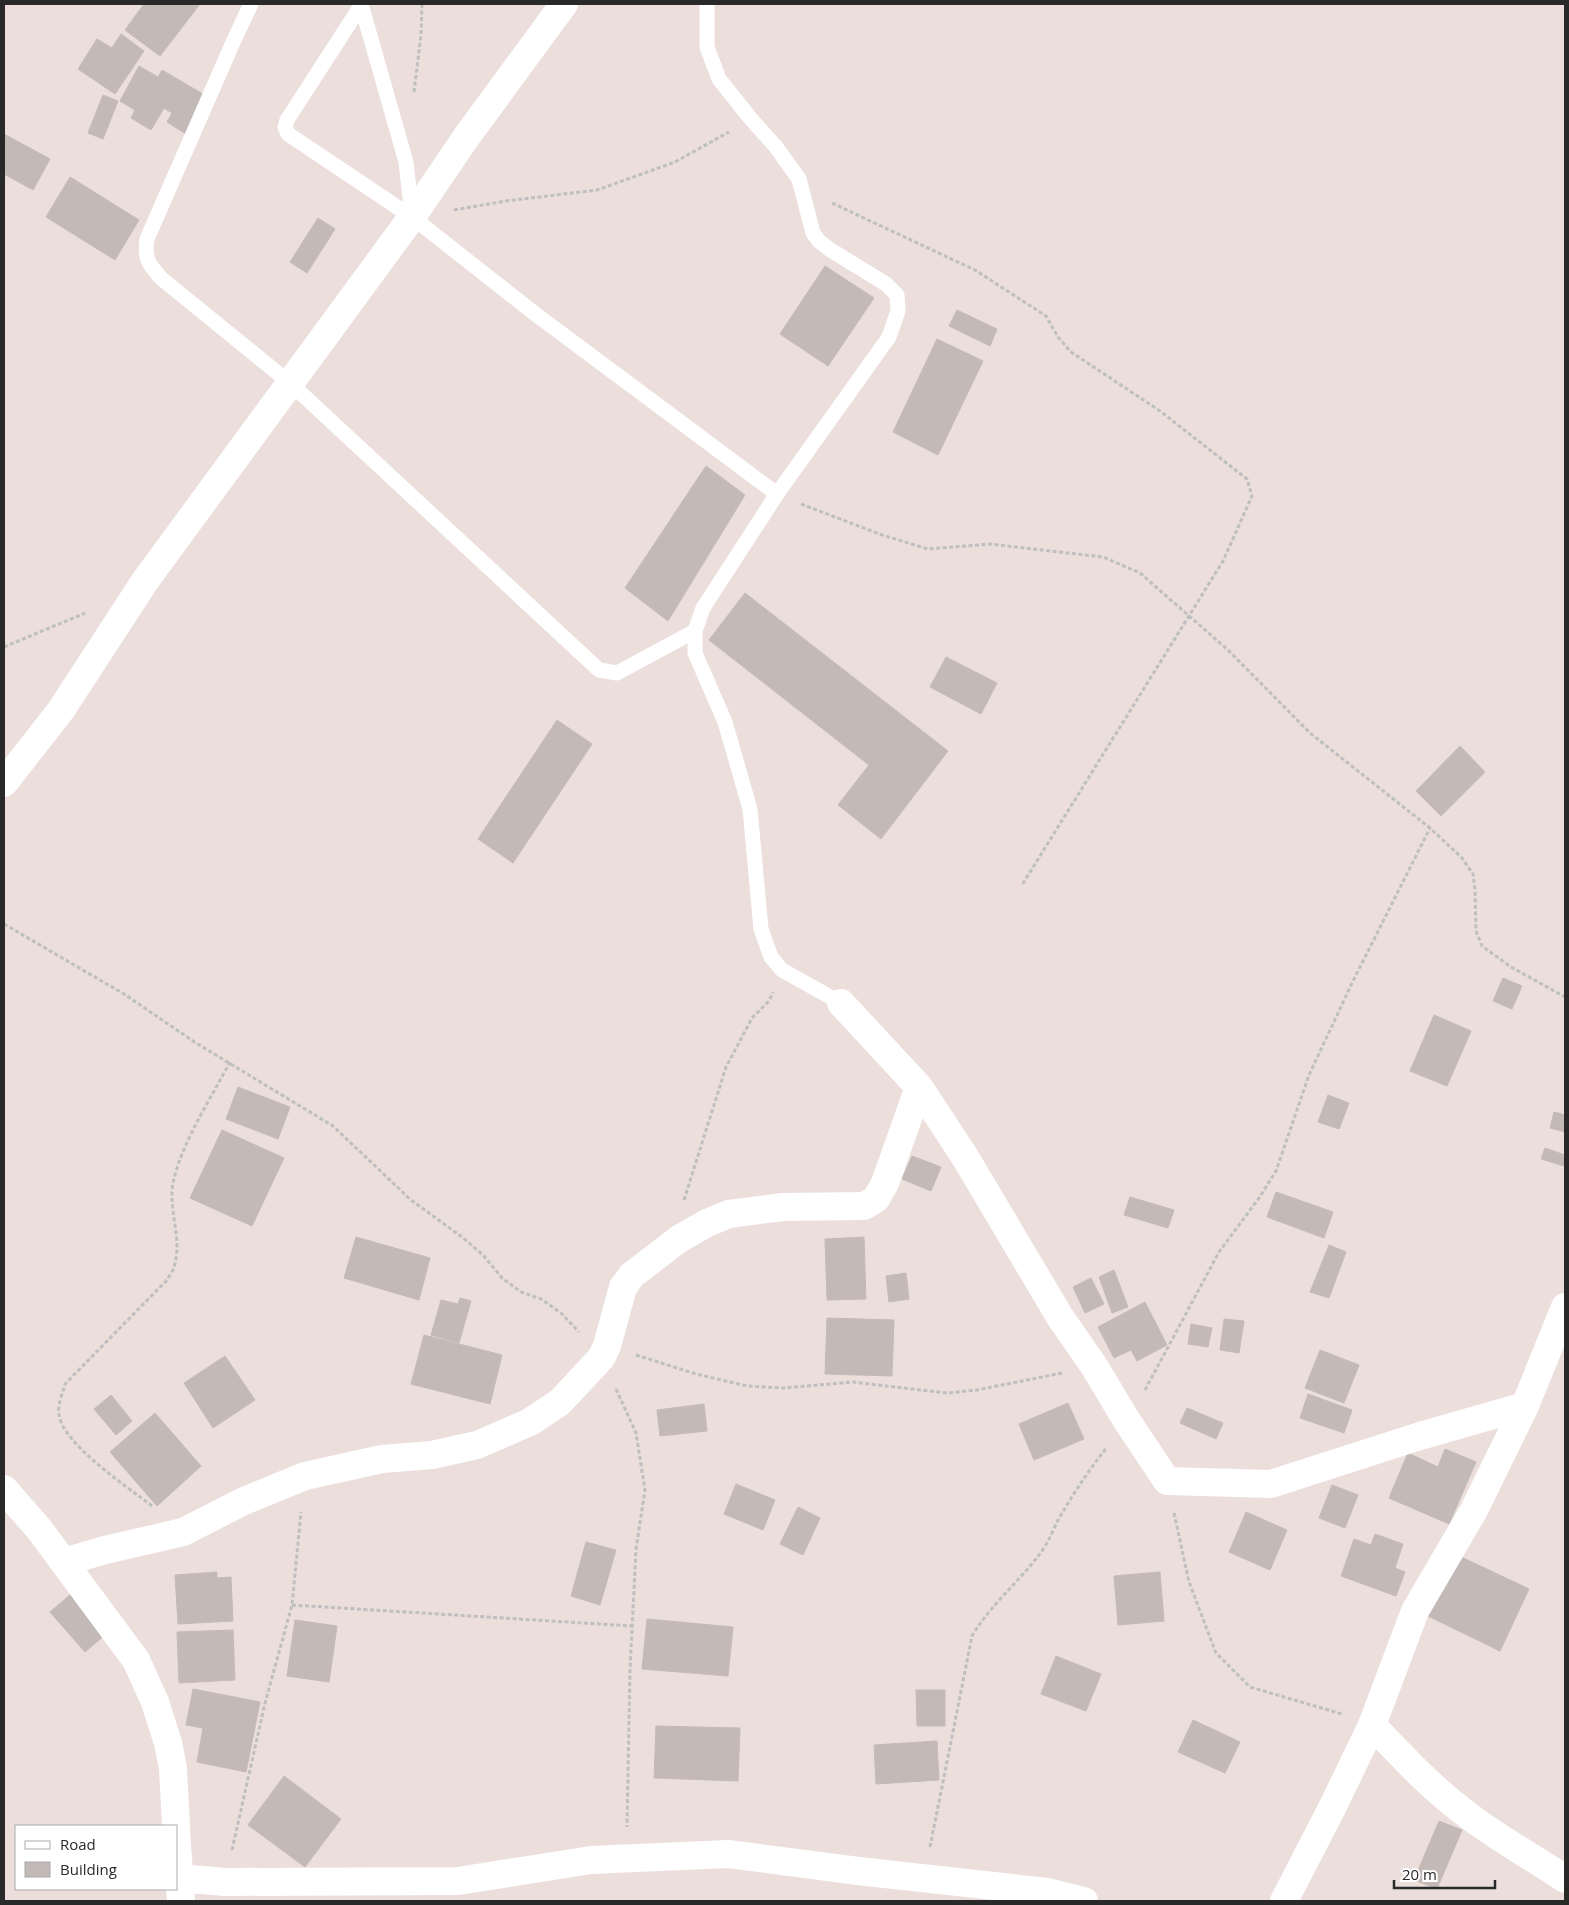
<svg xmlns="http://www.w3.org/2000/svg" width="1569" height="1905" font-family="'Open Sans',sans-serif">
	<rect width="100%" height="100%" fill="#ebdedb"/>
	<path fill="#c3bab7" stroke="#c6bab5" d="M144 4H200L160 56 125 30Z
		M121 34 144 51 115 94 78 69 97 39 112 48Z
		M139 66 158 77 162 70 208 97 186 134 167 122 172 113 164 108 151 130 131 118 135 110 120 101Z
		M103 95 118 101 103 139 88 133Z
		M4 134 50 159 33 190 4 174Z
		M70 177 139 220 115 260 46 217Z
		M318 218 335 229 307 273 290 262Z
		M825 266 874 298 828 366 780 334Z
		M957 310 997 329 990 346 949 326Z
		M937 339 983 361 938 455 893 432Z
		M706 466 745 495 668 621 625 588Z
		M745 593 948 751 881 839 838 805 869 765 709 640Z
		M946 657 997 683 981 714 930 687Z
		M557 720 592 744 513 863 478 839Z
		M1460 746 1485 772 1441 816 1416 791Z
		M1503 978 1522 986 1512 1009 1493 1001Z
		M1434 1015 1471 1031 1447 1086 1410 1071Z
		M238 1087 290 1107 278 1139 226 1119Z
		M1328 1095 1349 1103 1339 1129 1318 1122Z
		M1554 1112 1565 1115V1132L1550 1128Z
		M222 1130 284 1158 252 1226 190 1198Z
		M1545 1148 1565 1155 1564 1166 1541 1159Z
		M912 1156 941 1167 931 1191 902 1179Z
		M1276 1192 1333 1212 1324 1238 1267 1217Z
		M1130 1197 1174 1210 1168 1228 1124 1215Z
		M356 1237 430 1258 419 1300 344 1278Z
		M864 1237 866 1299 827 1300 825 1239Z
		M1329 1245 1346 1252 1329 1298 1310 1292Z
		M1114 1270 1128 1307 1112 1313 1099 1277Z
		M906 1273 909 1299 889 1302 886 1276Z
		M1091 1278 1104 1304 1085 1313 1073 1287Z
		M460 1298 471 1301 459 1343 431 1335 441 1300 458 1304Z
		M1145 1302 1167 1345 1137 1361 1131 1350 1114 1358 1098 1327Z
		M827 1318 894 1320 892 1376 825 1374Z
		M1224 1319 1244 1321 1239 1353 1220 1350Z
		M1191 1324 1212 1328 1208 1347 1188 1344Z
		M424 1335 502 1355 490 1404 411 1384Z
		M1320 1350 1359 1365 1344 1403 1305 1388Z
		M225 1356 255 1400 213 1428 184 1383Z
		M1308 1394 1352 1410 1344 1433 1300 1418Z
		M111 1395 132 1421 116 1435 94 1409Z
		M1068 1403 1084 1439 1034 1460 1019 1424Z
		M704 1404 707 1431 660 1436 657 1410Z
		M1187 1408 1223 1423 1216 1439 1180 1423Z
		M155 1413 201 1466 157 1506 110 1452Z
		M1445 1449 1476 1462 1449 1524 1389 1498 1408 1453 1438 1467Z
		M736 1484 775 1500 763 1530 724 1514Z
		M1332 1485 1358 1495 1345 1528 1319 1518Z
		M798 1507 820 1518 803 1555 780 1544Z
		M1246 1512 1287 1530 1270 1570 1229 1552Z
		M1375 1534 1403 1544 1395 1568 1405 1572 1396 1596 1341 1576 1354 1539 1371 1545Z
		M586 1542 616 1550 600 1605 571 1596Z
		M1457 1555 1529 1589 1500 1651 1428 1616Z
		M217 1572V1578L231 1577 233 1621 178 1624 175 1575Z
		M1160 1572 1164 1621 1118 1625 1114 1576Z
		M71 1594 106 1634 85 1652 50 1612Z
		M647 1619 733 1627 728 1676 642 1669Z
		M295 1620 337 1626 329 1682 287 1676Z
		M233 1630 235 1680 179 1683 177 1632Z
		M1056 1656 1101 1674 1086 1711 1041 1694Z
		M193 1689 260 1702 246 1772 197 1762 203 1728 186 1725Z
		M916 1690H945V1726H917Z
		M1193 1720 1240 1742 1225 1773 1178 1752Z
		M656 1726 740 1728 738 1781 654 1778Z
		M937 1741 939 1780 876 1784 874 1745Z
		M284 1776 341 1819 305 1867 248 1825Z
		M1439 1821 1462 1830 1437 1889 1414 1880Z"/>
	<g fill="none" stroke-linecap="round" stroke-linejoin="round">
		<path stroke="#bfbfbf" stroke-width="3" stroke-dasharray="4 2.5" stroke-linecap="butt" d="M414 92 421 35 422 4
			M832 203 975 270 1046 316 1058 337 1071 352 1160 411 1247 479 1252 496 1223 561 1022 885
			M454 210 506 201 597 190 675 162 729 132
			M801 504 882 535 928 549 990 544 1103 557 1140 573 1228 650 1310 733 1430 828 1462 858 1473 874 1475 890 1476 931 1482 946 1511 967 1565 997
			M4 647 85 613
			M4 924 124 994 196 1043 333 1126 411 1200 462 1237 483 1255 502 1278 521 1292 541 1299 561 1313 579 1332
			M684 1200 726 1067 752 1018 769 1001 773 992
			M636 1355 696 1374 747 1386 783 1388 853 1382 947 1393 977 1390 1062 1373
			M616 1389 636 1433 645 1490 636 1549 630 1670 627 1827
			M1145 1390 1219 1252 1259 1198 1276 1171 1309 1075 1354 979 1430 828
			M152 1506C128 1487 62 1444 59 1414 57 1405 63 1393 65 1384L167 1280C169 1276 173 1271 174 1267 183 1240 168 1210 173 1183 181 1144 211 1098 230 1062
			M1174 1513 1189 1582 1216 1653 1250 1687 1342 1714
			M292 1605 632 1626
			M930 1847 972 1636C991 1604 1021 1580 1042 1551 1049 1541 1053 1530 1058 1520 1073 1494 1089 1470 1107 1447
			M232 1850 265 1703 292 1605 301 1512"/>
		<path stroke="#fff" stroke-width="15" d="M251 4 234 40 147 239C144 259 149 265 162 279L290 383 599 670 617 673 695 631
			M361 4 406 162 412 216
			M362 4 287 120 285 127 288 134 412 217 534 313 777 494
			M707 4V47L719 79 751 119 776 147 799 179 813 233 819 241 829 249 886 284 897 295 898 311 889 337 777 494 703 608 695 631V653L725 722 750 809 761 929 771 957 782 970 841 1003"/>
		<path stroke="#fff" stroke-width="28" d="M4 783 61 710 145 581 412 217 467 136 564 4
			M841 1003 919 1087 965 1157 1060 1317 1094 1366 1127 1421 1167 1481 1271 1484 1420 1436 1525 1406
			M4 1489 39 1529 136 1660 155 1702 168 1743 173 1768 176 1826
			M64 1562 105 1550 183 1532 244 1501 305 1476 382 1459 432 1455 477 1445 530 1422 560 1402 601 1358 607 1346 623 1287 632 1275 679 1239 707 1223 729 1214 783 1207 864 1206 876 1199 885 1183 919 1087
			M1372 1725C1403 1757 1433 1790 1469 1816 1499 1839 1534 1858 1565 1879
			M176 1831 181 1901
			M179 1878 225 1882 458 1881 591 1860 728 1854 858 1871 1048 1892 1084 1901
			M1284 1901 1334 1804 1372 1725 1415 1611 1474 1510 1525 1406 1565 1307"/>
	</g>
	<rect width="1569" height="1905" fill="none" stroke="#292929" stroke-width="10"/>
	<rect x="15" y="1825" width="162" height="65" fill="#ffffff" stroke="#a9a9a9"/>
	<rect x="25" y="1841" width="25" height="8" fill="#ffffff" stroke="#a9a9a9"/>
	<text x="60" y="1850" font-size="15" fill="#292929">Road</text>
	<rect x="25" y="1862" width="25" height="15" fill="#c3bab7" stroke="#a9a9a9"/>
	<text x="60" y="1875" font-size="15" fill="#292929">Building</text>
	<path d="M1394 1880v8h101v-8" fill="none" stroke="#292929" stroke-width="2.5"/>
	<text x="1402" y="1880" font-size="15" fill="#292929" stroke="#ffffff" stroke-width="4" paint-order="stroke">20 m</text>
</svg>
